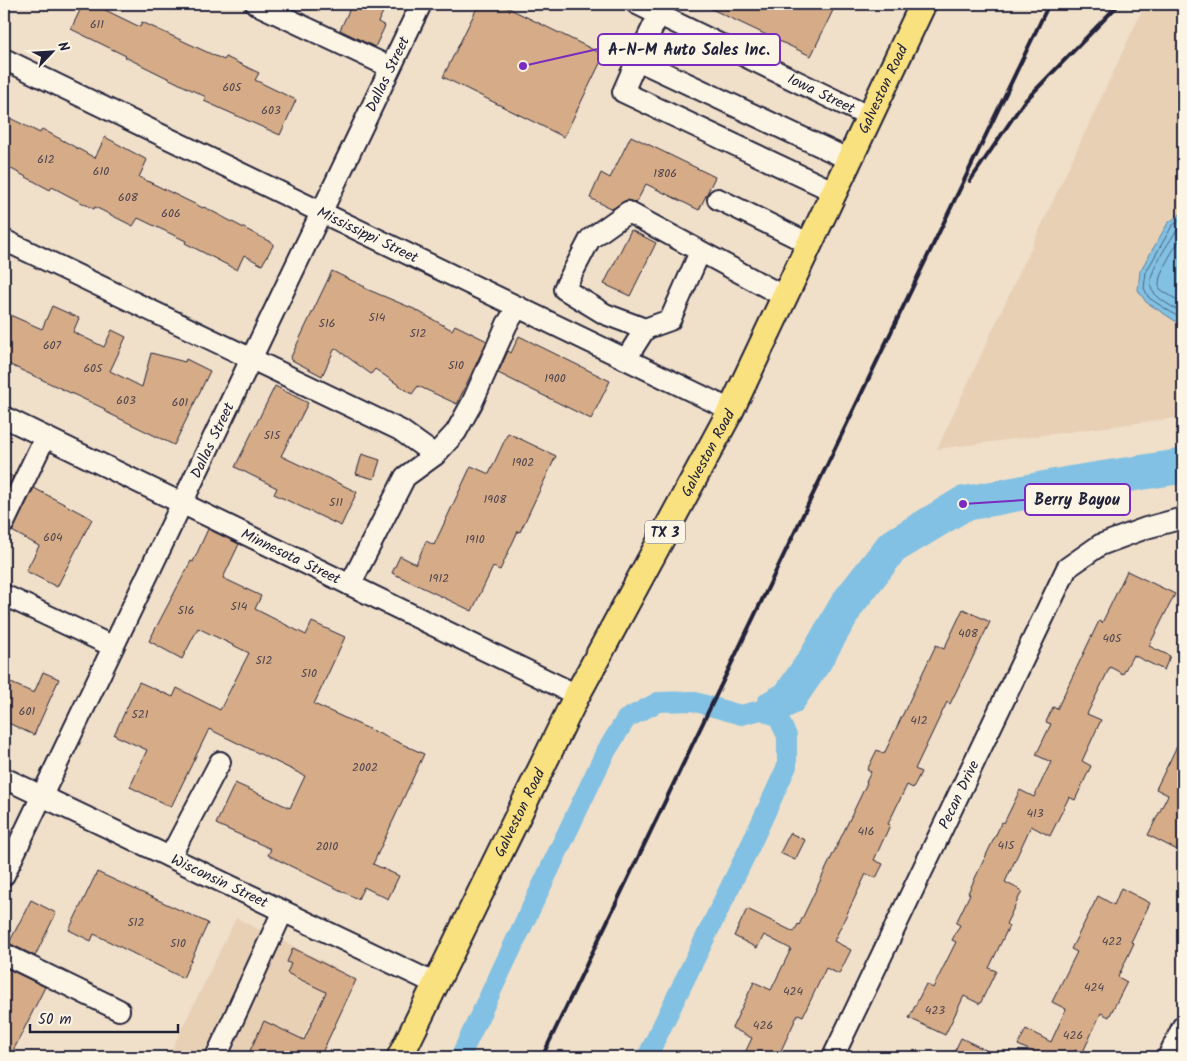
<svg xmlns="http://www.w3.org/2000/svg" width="1187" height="1061" font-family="Kalam,sans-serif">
	<rect width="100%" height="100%" fill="#f0dfc9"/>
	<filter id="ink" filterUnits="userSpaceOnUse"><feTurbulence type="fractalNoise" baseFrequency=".02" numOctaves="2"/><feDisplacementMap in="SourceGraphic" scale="10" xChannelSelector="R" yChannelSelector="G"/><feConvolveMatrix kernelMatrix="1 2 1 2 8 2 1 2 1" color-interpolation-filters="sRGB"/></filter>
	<g filter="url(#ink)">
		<path fill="#e8d0b5" d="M1145 4H1183V417L937 449Z
			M236 918 337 968 293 1057H168Z"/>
		<path fill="#82c1e3" stroke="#5c81a0" d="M1183 212V326L1146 302 1138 290 1140 271 1168 223Z"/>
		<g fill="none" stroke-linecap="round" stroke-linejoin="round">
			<path stroke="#48627e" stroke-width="1" d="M1183 218 1172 226 1146 272 1144 288 1149 298 1183 320
				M1183 226 1177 230C1169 243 1141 280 1154 293 1161 301 1174 308 1183 313
				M1183 235C1176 246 1154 277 1160 289L1183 304"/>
			<path stroke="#82c1e3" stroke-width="20" d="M460 1057 605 753 626 719 658 702 692 701 741 715 773 707 787 736V766L752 842 647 1057"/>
			<path stroke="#82c1e3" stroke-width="35" d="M773 707 789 698 815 660 848 603 892 547 963 504 1074 483 1183 466"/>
		</g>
		<path fill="#d5ac87" stroke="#22223b" d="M83 4H93L140 27 142 22 224 60 226 57 259 73 255 80 296 100 280 135 204 101 206 97 125 57 126 56 71 29Z
			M352 4H387L378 22 385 26 375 47 340 30Z
			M479 4H500L604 55 564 137 443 77Z
			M701 4H836L811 56Z
			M4 115 40 133 42 129 95 158 105 137 147 160 139 177 203 208 204 207 274 244 262 265 244 255 237 270 185 243 186 241 138 218 133 226 95 207 94 209 52 187 50 190 4 165Z
			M631 136 715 177 699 210 646 184 636 203 627 200 612 209 590 198 601 173 610 178Z
			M631 230 656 243 630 296 604 284Z
			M332 271 365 287 364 288 414 309 452 330 455 325 487 341 457 404 418 386 412 394 375 369 371 374 335 348 322 376 290 359Z
			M52 306 79 318 73 332 104 347 112 330 126 337 110 371 142 387 151 353 185 362 186 359 210 371 174 445 104 411 105 409 4 362V329L10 315 42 329Z
			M519 336 610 381 591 419 498 373 508 351 511 353Z
			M275 386 308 403 281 456 357 492 341 526 274 494 277 488 235 467Z
			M508 433 556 456 520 532 518 531 500 570 493 567 472 611 392 573 400 556 416 564 426 541 434 545 471 466 489 474Z
			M362 454 380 460 374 479 356 474Z
			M4 472 13 477 4 496Z
			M34 488 92 519 57 587 26 571 39 546 12 531Z
			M208 529 239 544 223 578 261 596 255 609 306 635 312 622 345 637 314 704 424 754 373 864 399 876 388 899 364 887 358 899 268 855 271 849 216 824 235 783 290 808 305 776 209 729 171 807 130 787 147 750 114 735 139 682 173 697 177 688 220 710 249 653 198 628 182 659 149 641 191 561 193 562Z
			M1127 571 1175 594 1149 646 1170 656 1164 670 1133 655 1123 674 1110 667 1087 714 1101 720 1082 761 1091 766 1075 800 1069 797 1050 836 1031 826 1005 882 1022 891 1006 924 1009 926 989 968 996 971 980 1004 964 996 945 1035 909 1018 926 984 933 988 956 942 952 940 960 925 956 923 970 894 968 893 1002 822 1004 823 1020 790 1034 797 1051 762 1036 755 1051 724 1046 722 1053 707 1057 709 1099 621 1102 623Z
			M963 609 990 622 950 704 947 702 915 769 921 772 913 788 907 785 888 824 890 825 874 860 883 864 876 878 866 874 834 941 851 950 839 974 826 968 803 1016 798 1014 778 1057H743L752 1038 732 1028 754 982 771 990 791 949 764 935 757 948 734 936 747 909 794 932 798 924 799 925 867 783 866 782 871 772 867 770 877 750 884 754 936 645 944 649Z
			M43 672 59 679 34 735 4 721V680L34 693Z
			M1183 734V853L1148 835 1168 795 1156 789Z
			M790 833 805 840 795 860 780 853Z
			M97 872 208 923 183 978 94 934 91 941 69 930Z
			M1121 888 1150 903 1131 942 1134 943 1118 977 1127 982 1109 1017 1101 1013 1082 1054 1075 1050 1073 1053 1083 1057H1044L1018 1045 1026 1029 1051 1042 1066 1009 1052 1002 1077 952 1071 949 1098 896 1114 905Z
			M31 900 56 913 35 956 9 943Z
			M293 948 356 980 320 1057H247L264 1021 304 1040 326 992 287 973 291 964 287 962Z
			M4 967 45 987 10 1057H4Z
			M961 1038 1000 1057H952Z"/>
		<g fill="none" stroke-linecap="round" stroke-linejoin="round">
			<g stroke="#22223b" stroke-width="24">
				<g id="minor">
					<path d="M256 4 390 67"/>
					<path id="s1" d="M637 4 870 117"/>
					<path d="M659 14 637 60 850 160"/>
					<path id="s2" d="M4 59 731 410"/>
					<path d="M637 60 623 92 835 192"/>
					<path d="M718 199 810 244"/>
					<path d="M4 240 400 430 435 455"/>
					<path d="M700 252 670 320 645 329 605 314 564 289 590 239 628 212 785 297"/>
					<path d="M626 359 645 329"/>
					<path id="s3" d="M4 417 577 695"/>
					<path d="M4 523 45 437"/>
					<path d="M350 585 405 477 435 455 456 432 472 403 507 324 518 307"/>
					<path d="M4 595 112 646"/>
					<path id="s4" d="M4 778 436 984"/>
					<path d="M170 857 220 762"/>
					<path id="s5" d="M4 875 421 4"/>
					<path d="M4 954 119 1010"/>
					<path d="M216 1057 283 911"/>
					<path id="s6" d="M833 1057 1067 568 1100 545 1146 528 1183 518"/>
					<path d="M1168 1057 1183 1026"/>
				</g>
			</g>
			<g stroke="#22223b" stroke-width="29">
				<g id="major">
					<path id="s7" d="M400 1057 577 695 731 410 923 4"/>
				</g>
			</g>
			<use href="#minor" stroke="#fcf5e5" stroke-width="20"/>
			<use href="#major" stroke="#fae180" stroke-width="25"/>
			<path stroke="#22223b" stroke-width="4" d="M970 181 1023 103 1119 4
				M542 1057 1049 4"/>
		</g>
	</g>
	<g text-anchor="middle" stroke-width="5" stroke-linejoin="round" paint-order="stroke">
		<g font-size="12" fill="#4f444e">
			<text x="97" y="28">611</text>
			<text x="232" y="91">605</text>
			<text x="271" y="114">603</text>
			<text x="46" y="163">612</text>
			<text x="101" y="175">610</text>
			<text x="665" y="177">1806</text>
			<text x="128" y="201">608</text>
			<text x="171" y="217">606</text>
			<text x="377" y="321">514</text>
			<text x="327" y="327">516</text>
			<text x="418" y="337">512</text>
			<text x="52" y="349">607</text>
			<text x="456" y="369">510</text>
			<text x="93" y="372">605</text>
			<text x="555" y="382">1900</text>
			<text x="126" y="404">603</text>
			<text x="180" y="406">601</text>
			<text x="272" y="439">515</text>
			<text x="523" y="466">1902</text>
			<text x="495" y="503">1908</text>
			<text x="336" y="506">511</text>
			<text x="53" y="541">604</text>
			<text x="475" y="543">1910</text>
			<text x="439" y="582">1912</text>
			<text x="239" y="610">514</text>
			<text x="186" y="614">516</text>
			<text x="968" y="637">408</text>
			<text x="1112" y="642">405</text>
			<text x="264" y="664">512</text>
			<text x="309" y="677">510</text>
			<text x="27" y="715">601</text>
			<text x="140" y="718">521</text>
			<text x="919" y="724">412</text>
			<text x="365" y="771">2002</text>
			<text x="1035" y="817">413</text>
			<text x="866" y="835">416</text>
			<text x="1006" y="849">415</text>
			<text x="327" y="850">2010</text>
			<text x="136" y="926">512</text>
			<text x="1112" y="945">422</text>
			<text x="178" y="947">510</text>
			<text x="1094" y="991">424</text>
			<text x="793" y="995">424</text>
			<text x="935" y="1014">423</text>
			<text x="763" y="1029">426</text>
			<text x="1073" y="1039">426</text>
		</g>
		<rect fill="#fcf5e5" stroke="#63616e" stroke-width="1" x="645" y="520.5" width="40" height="23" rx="4"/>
		<g font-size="14" font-weight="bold" fill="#22223b">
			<text x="665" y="537">TX 3</text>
		</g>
		<g font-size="15" fill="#22223b" stroke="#fcf5e5">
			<text dy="5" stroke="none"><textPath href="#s5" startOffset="888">Dallas Street</textPath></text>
			<text dy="5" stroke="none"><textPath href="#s7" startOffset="1082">Galveston Road</textPath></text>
			<text dy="5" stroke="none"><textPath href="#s1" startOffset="205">Iowa Street</textPath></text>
			<text dy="5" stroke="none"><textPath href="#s2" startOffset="404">Mississippi Street</textPath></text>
			<text dy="5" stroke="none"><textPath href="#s5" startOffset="482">Dallas Street</textPath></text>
			<text dy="5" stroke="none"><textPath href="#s7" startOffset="678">Galveston Road</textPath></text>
			<text dy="5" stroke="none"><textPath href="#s3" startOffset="319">Minnesota Street</textPath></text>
			<text dy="5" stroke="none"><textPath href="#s6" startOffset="291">Pecan Drive</textPath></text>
			<text dy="5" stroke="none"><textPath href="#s7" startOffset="272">Galveston Road</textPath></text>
			<text dy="5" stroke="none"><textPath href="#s4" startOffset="239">Wisconsin Street</textPath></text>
		</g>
	</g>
	<path fill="none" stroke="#7b2cbf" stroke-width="2" d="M523 66L598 49M963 504L1025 500"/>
	<g fill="#7b2cbf" stroke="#fcf5e5" stroke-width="2">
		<circle cx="523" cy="66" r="5"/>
		<circle cx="963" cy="504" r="5"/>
	</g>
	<g fill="#fcf5e5" stroke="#7b2cbf" stroke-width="2">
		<rect x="598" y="34" width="182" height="31" rx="5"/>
		<rect x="1025" y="484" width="105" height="31" rx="5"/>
	</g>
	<g font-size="16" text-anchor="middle" font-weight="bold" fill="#22223b">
		<text x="689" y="55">A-N-M Auto Sales Inc.</text>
		<text x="1077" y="505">Berry Bayou</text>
	</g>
	<rect width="1187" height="1061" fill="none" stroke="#fcf5e5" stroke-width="20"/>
	<rect x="10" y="10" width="1167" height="1041" fill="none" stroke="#22223b" stroke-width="2" filter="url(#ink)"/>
	<g transform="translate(52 52) rotate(65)" stroke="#fcf5e5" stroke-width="4" paint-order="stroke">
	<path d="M0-4L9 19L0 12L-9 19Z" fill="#22223b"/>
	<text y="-8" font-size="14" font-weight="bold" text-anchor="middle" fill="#22223b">N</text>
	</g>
	<path d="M30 1024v8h148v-8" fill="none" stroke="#22223b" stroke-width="2.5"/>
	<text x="38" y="1024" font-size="15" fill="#22223b" stroke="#fcf5e5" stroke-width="4" paint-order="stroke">50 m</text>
</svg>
